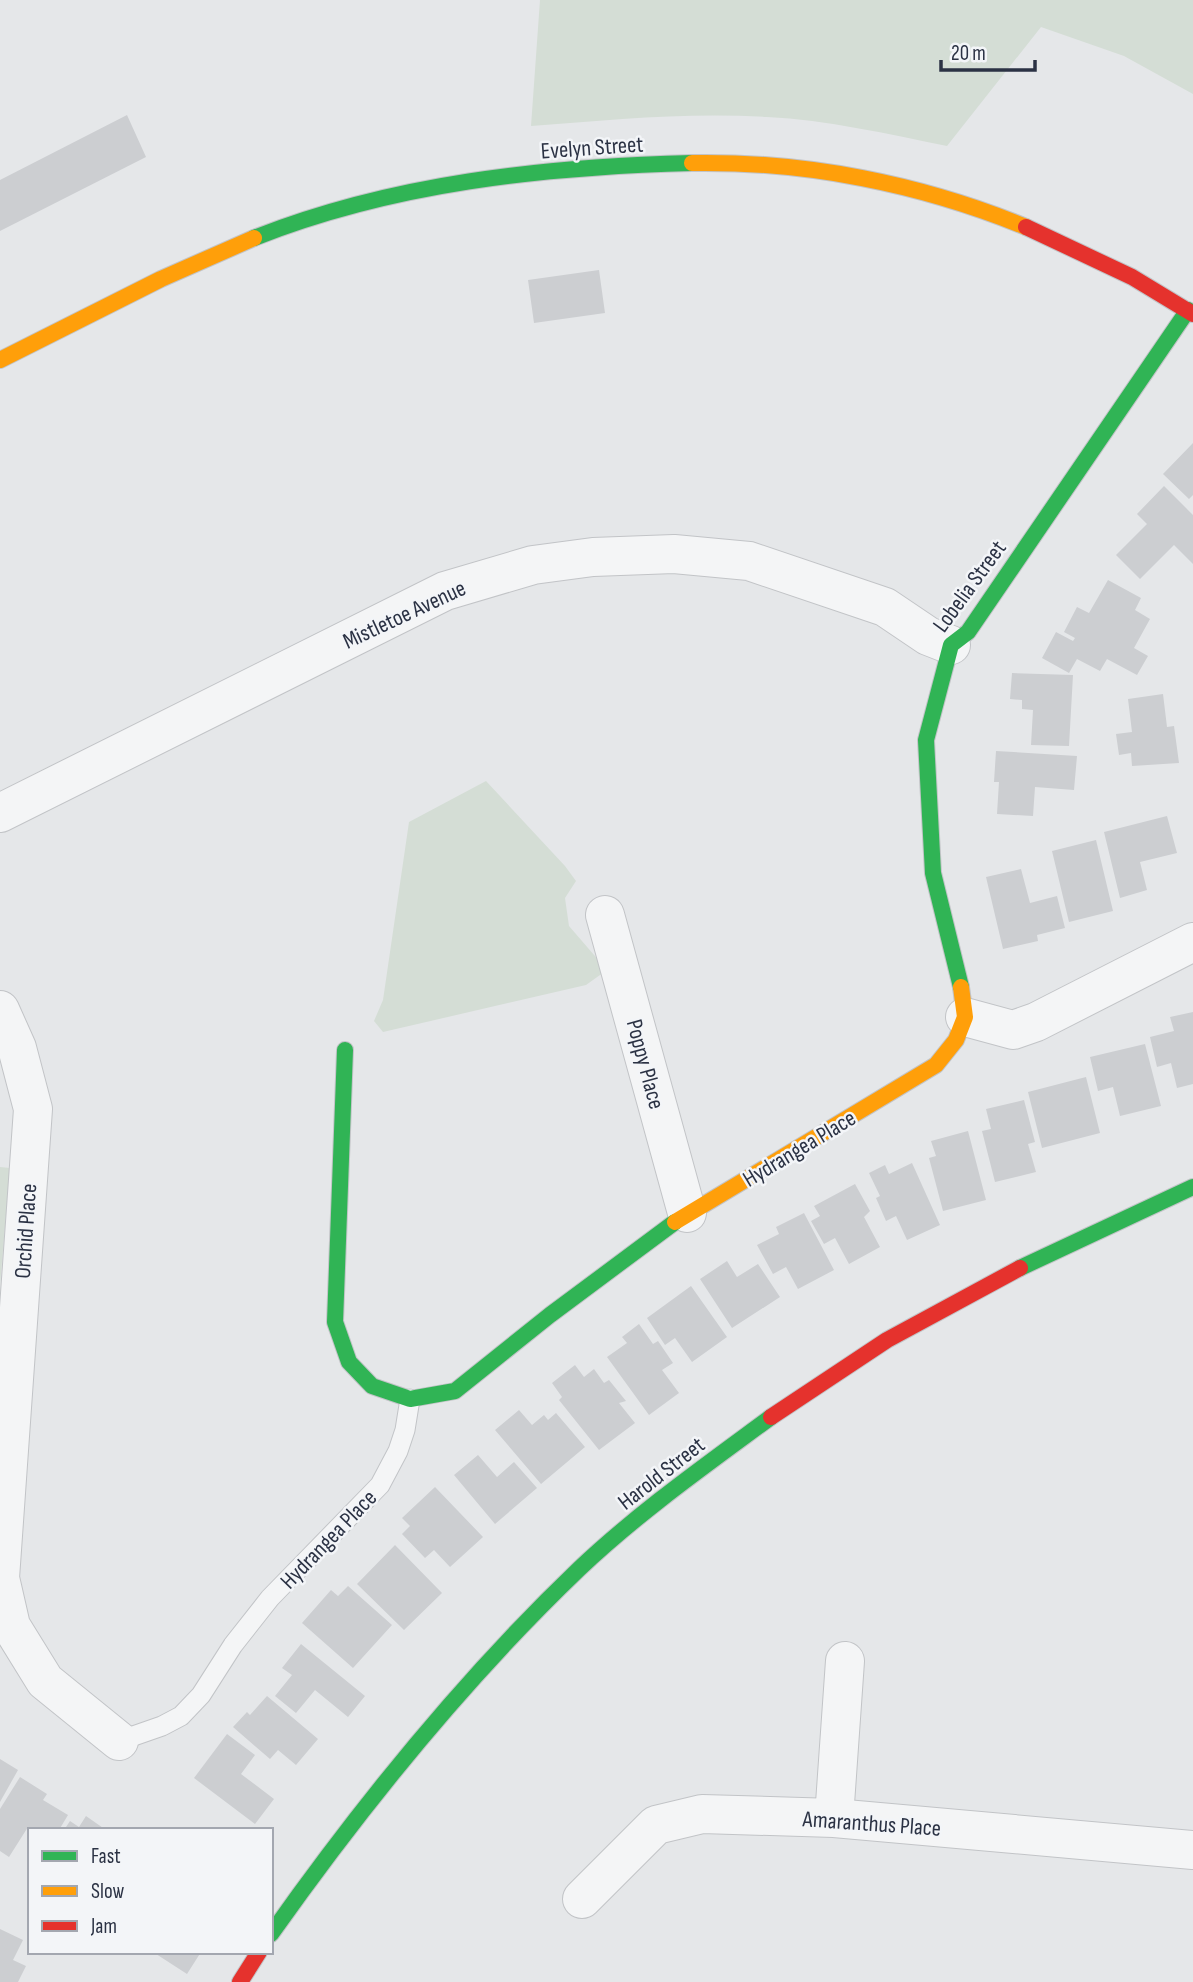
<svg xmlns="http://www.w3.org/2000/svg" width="1193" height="1982" font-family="'Sofia Sans Condensed',sans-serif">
	<rect width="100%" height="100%" fill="#e5e7e9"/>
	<path fill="#d4ddd5" d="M540 0H1193V94L1124 56 1041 27 947 146C888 134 827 120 767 117 688 112 609 120 531 126Z
		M486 781 565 866 576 881 565 898 569 926 607 970 586 985 383 1032 374 1021 383 1000 409 822Z
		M0 1167 10 1168 0 1285Z"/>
	<path fill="#ccced1" d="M127 115 146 157 0 231V180Z
		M599 270 605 313 534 323 528 280Z
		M1193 443V495L1189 499 1163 474Z
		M1164 486 1193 515V564L1174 545 1140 579 1116 555 1147 524 1137 514Z
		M1108 580 1141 598 1135 610 1150 619 1134 648 1148 656 1137 675 1107 659 1100 671 1077 659 1069 673 1042 658 1056 632 1073 641 1075 638 1064 632 1077 607 1089 613Z
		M1012 673 1073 675 1069 746 1031 745 1033 710 1022 709V700L1010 699Z
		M1163 694 1167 727 1174 726 1179 763 1132 766 1131 753 1119 755 1116 734 1132 732 1128 699Z
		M996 751 1077 756 1074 790 1035 787 1033 816 997 814 999 782H994Z
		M1167 816 1177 853 1140 862 1147 890 1120 898 1104 832Z
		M1096 840 1113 911 1069 922 1052 851Z
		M1021 869 1030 903 1057 896 1065 928 1037 935 1038 941 1003 949 986 877Z
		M1193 1012V1084L1177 1088 1171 1063 1157 1067 1150 1037 1174 1031 1170 1017Z
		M1145 1044 1161 1106 1120 1116 1113 1087 1098 1091 1090 1057Z
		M1086 1077 1100 1133 1042 1148 1028 1092Z
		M1024 1100 1035 1142 1028 1144 1036 1172 995 1182 982 1131 991 1129 986 1109Z
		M968 1131 986 1200 943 1211 929 1158 936 1156 931 1141Z
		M912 1163 940 1225 907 1240 896 1216 886 1221 876 1198 880 1196 869 1173 885 1165 889 1174Z
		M855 1184 870 1211 864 1217 880 1247 849 1264 835 1238 824 1244 811 1221 820 1216 814 1206Z
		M804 1213 834 1270 798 1289 786 1267 773 1274 757 1245 779 1234 776 1227Z
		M727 1261 737 1277 758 1264 780 1297 732 1328 700 1279Z
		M691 1286 727 1337 692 1362 675 1338 665 1345 647 1318Z
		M639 1324 653 1344 658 1341 673 1363 662 1370 679 1393 649 1415 607 1357 627 1343 622 1337Z
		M575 1365 584 1377 594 1369 604 1383 609 1380 626 1401 619 1403 635 1423 599 1450 559 1400 562 1397 552 1383Z
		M519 1410 532 1425 544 1415 548 1420 556 1413 585 1447 541 1484 495 1430Z
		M478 1455 497 1477 514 1462 537 1488 495 1524 454 1475Z
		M435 1487 483 1537 450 1567 434 1550 425 1558 402 1534 410 1526 402 1518Z
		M395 1545 442 1593 404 1630 357 1584Z
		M348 1586 392 1625 353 1668 302 1623 331 1590 338 1596Z
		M301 1644 365 1696 348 1717 315 1690 296 1713 275 1696 292 1675 282 1668Z
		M267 1696 318 1739 296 1765 278 1750 270 1759 233 1727 247 1712 250 1715Z
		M227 1734 255 1755 241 1774 274 1799 255 1824 194 1778Z
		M0 1759 18 1770 0 1802Z
		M20 1777 47 1794 43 1800 68 1815 59 1830H32L28 1827 9 1857 0 1851V1809Z
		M86 1816 106 1830H64L70 1821 79 1827Z
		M0 1929 23 1940 13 1960 26 1966 18 1982H0Z
		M153 1952H201L187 1974Z"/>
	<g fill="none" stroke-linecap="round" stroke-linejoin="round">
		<g stroke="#c2c4c7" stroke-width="21">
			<path id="lane" d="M119 1741 162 1726 181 1716 201 1695 233 1645 270 1598 380 1485 398 1451 405 1430 410 1399"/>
		</g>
		<g stroke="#c2c4c7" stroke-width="40">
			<path id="street" d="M0 813 445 591 533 565 593 557 674 554 749 561 885 607 928 636 951 645
				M605 915 687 1213
				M0 1010 17 1048 33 1109 0 1578 11 1626 45 1681 119 1741
				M965 1017 1013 1030 1036 1022 1193 942
				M834 1818 845 1661
				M582 1899 656 1825 702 1814 834 1818 1193 1850"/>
		</g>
		<g stroke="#c2c4c7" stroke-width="18">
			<path id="fast" d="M254 238C393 183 543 167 692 163
				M961 987 933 873 926 740 951 645 968 632 1188 310
				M345 1050 335 1322 349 1362 372 1386 410 1399 455 1391 550 1315 675 1222
				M1020 1268 1193 1187
				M271 1934C363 1804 464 1679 579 1569 638 1513 706 1465 771 1417"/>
		</g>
		<g stroke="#c2c4c7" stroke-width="18">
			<path id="slow" d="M692 163C806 161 921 184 1026 227
				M0 360 161 279 254 238
				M675 1222 936 1065 956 1040 965 1017 961 987"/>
		</g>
		<g stroke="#c2c4c7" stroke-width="18">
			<path id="jam" d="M1026 227 1132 277 1193 314
				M771 1417 887 1340 1020 1268
				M240 1982 259 1952"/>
		</g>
		<use href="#lane" stroke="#f4f5f6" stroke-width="19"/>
		<use href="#street" stroke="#f4f5f6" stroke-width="38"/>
		<use href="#fast" stroke="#30b455" stroke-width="16"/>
		<use href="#slow" stroke="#ff9f0a" stroke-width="16"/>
		<use href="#jam" stroke="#e5322d" stroke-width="16"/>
	</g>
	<g text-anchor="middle" stroke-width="5" stroke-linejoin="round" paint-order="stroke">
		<g font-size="23" fill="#2b3244" stroke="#f3f5f8">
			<text transform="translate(592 147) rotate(-4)" y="8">Evelyn Street</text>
			<text transform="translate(969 586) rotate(-54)" y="8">Lobelia Street</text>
			<text transform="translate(404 614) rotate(-25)" y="8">Mistletoe Avenue</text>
			<text transform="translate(646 1064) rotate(75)" y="8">Poppy Place</text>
			<text transform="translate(799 1148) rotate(-31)" y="8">Hydrangea Place</text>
			<text transform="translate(25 1231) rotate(-86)" y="8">Orchid Place</text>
			<text transform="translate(661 1473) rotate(-38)" y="8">Harold Street</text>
			<text transform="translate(328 1539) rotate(-46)" y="8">Hydrangea Place</text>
			<text transform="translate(872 1823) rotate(4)" y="8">Amaranthus Place</text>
		</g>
	</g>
	<rect x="28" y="1828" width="245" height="126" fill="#f3f5f8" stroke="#a3a7b0" stroke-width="2"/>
	<rect x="42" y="1851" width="35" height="10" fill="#30b455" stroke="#a3a7b0" stroke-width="2"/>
	<text x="91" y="1863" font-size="21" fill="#2b3244">Fast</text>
	<rect x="42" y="1886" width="35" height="10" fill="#ff9f0a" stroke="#a3a7b0" stroke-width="2"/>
	<text x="91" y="1898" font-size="21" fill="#2b3244">Slow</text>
	<rect x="42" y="1921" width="35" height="10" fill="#e5322d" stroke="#a3a7b0" stroke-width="2"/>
	<text x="91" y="1933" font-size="21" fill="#2b3244">Jam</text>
	<path d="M941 60v10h94v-10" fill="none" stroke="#2b3244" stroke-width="3.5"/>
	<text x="951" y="60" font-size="21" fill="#2b3244" stroke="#f3f5f8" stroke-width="5" paint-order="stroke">20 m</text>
</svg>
